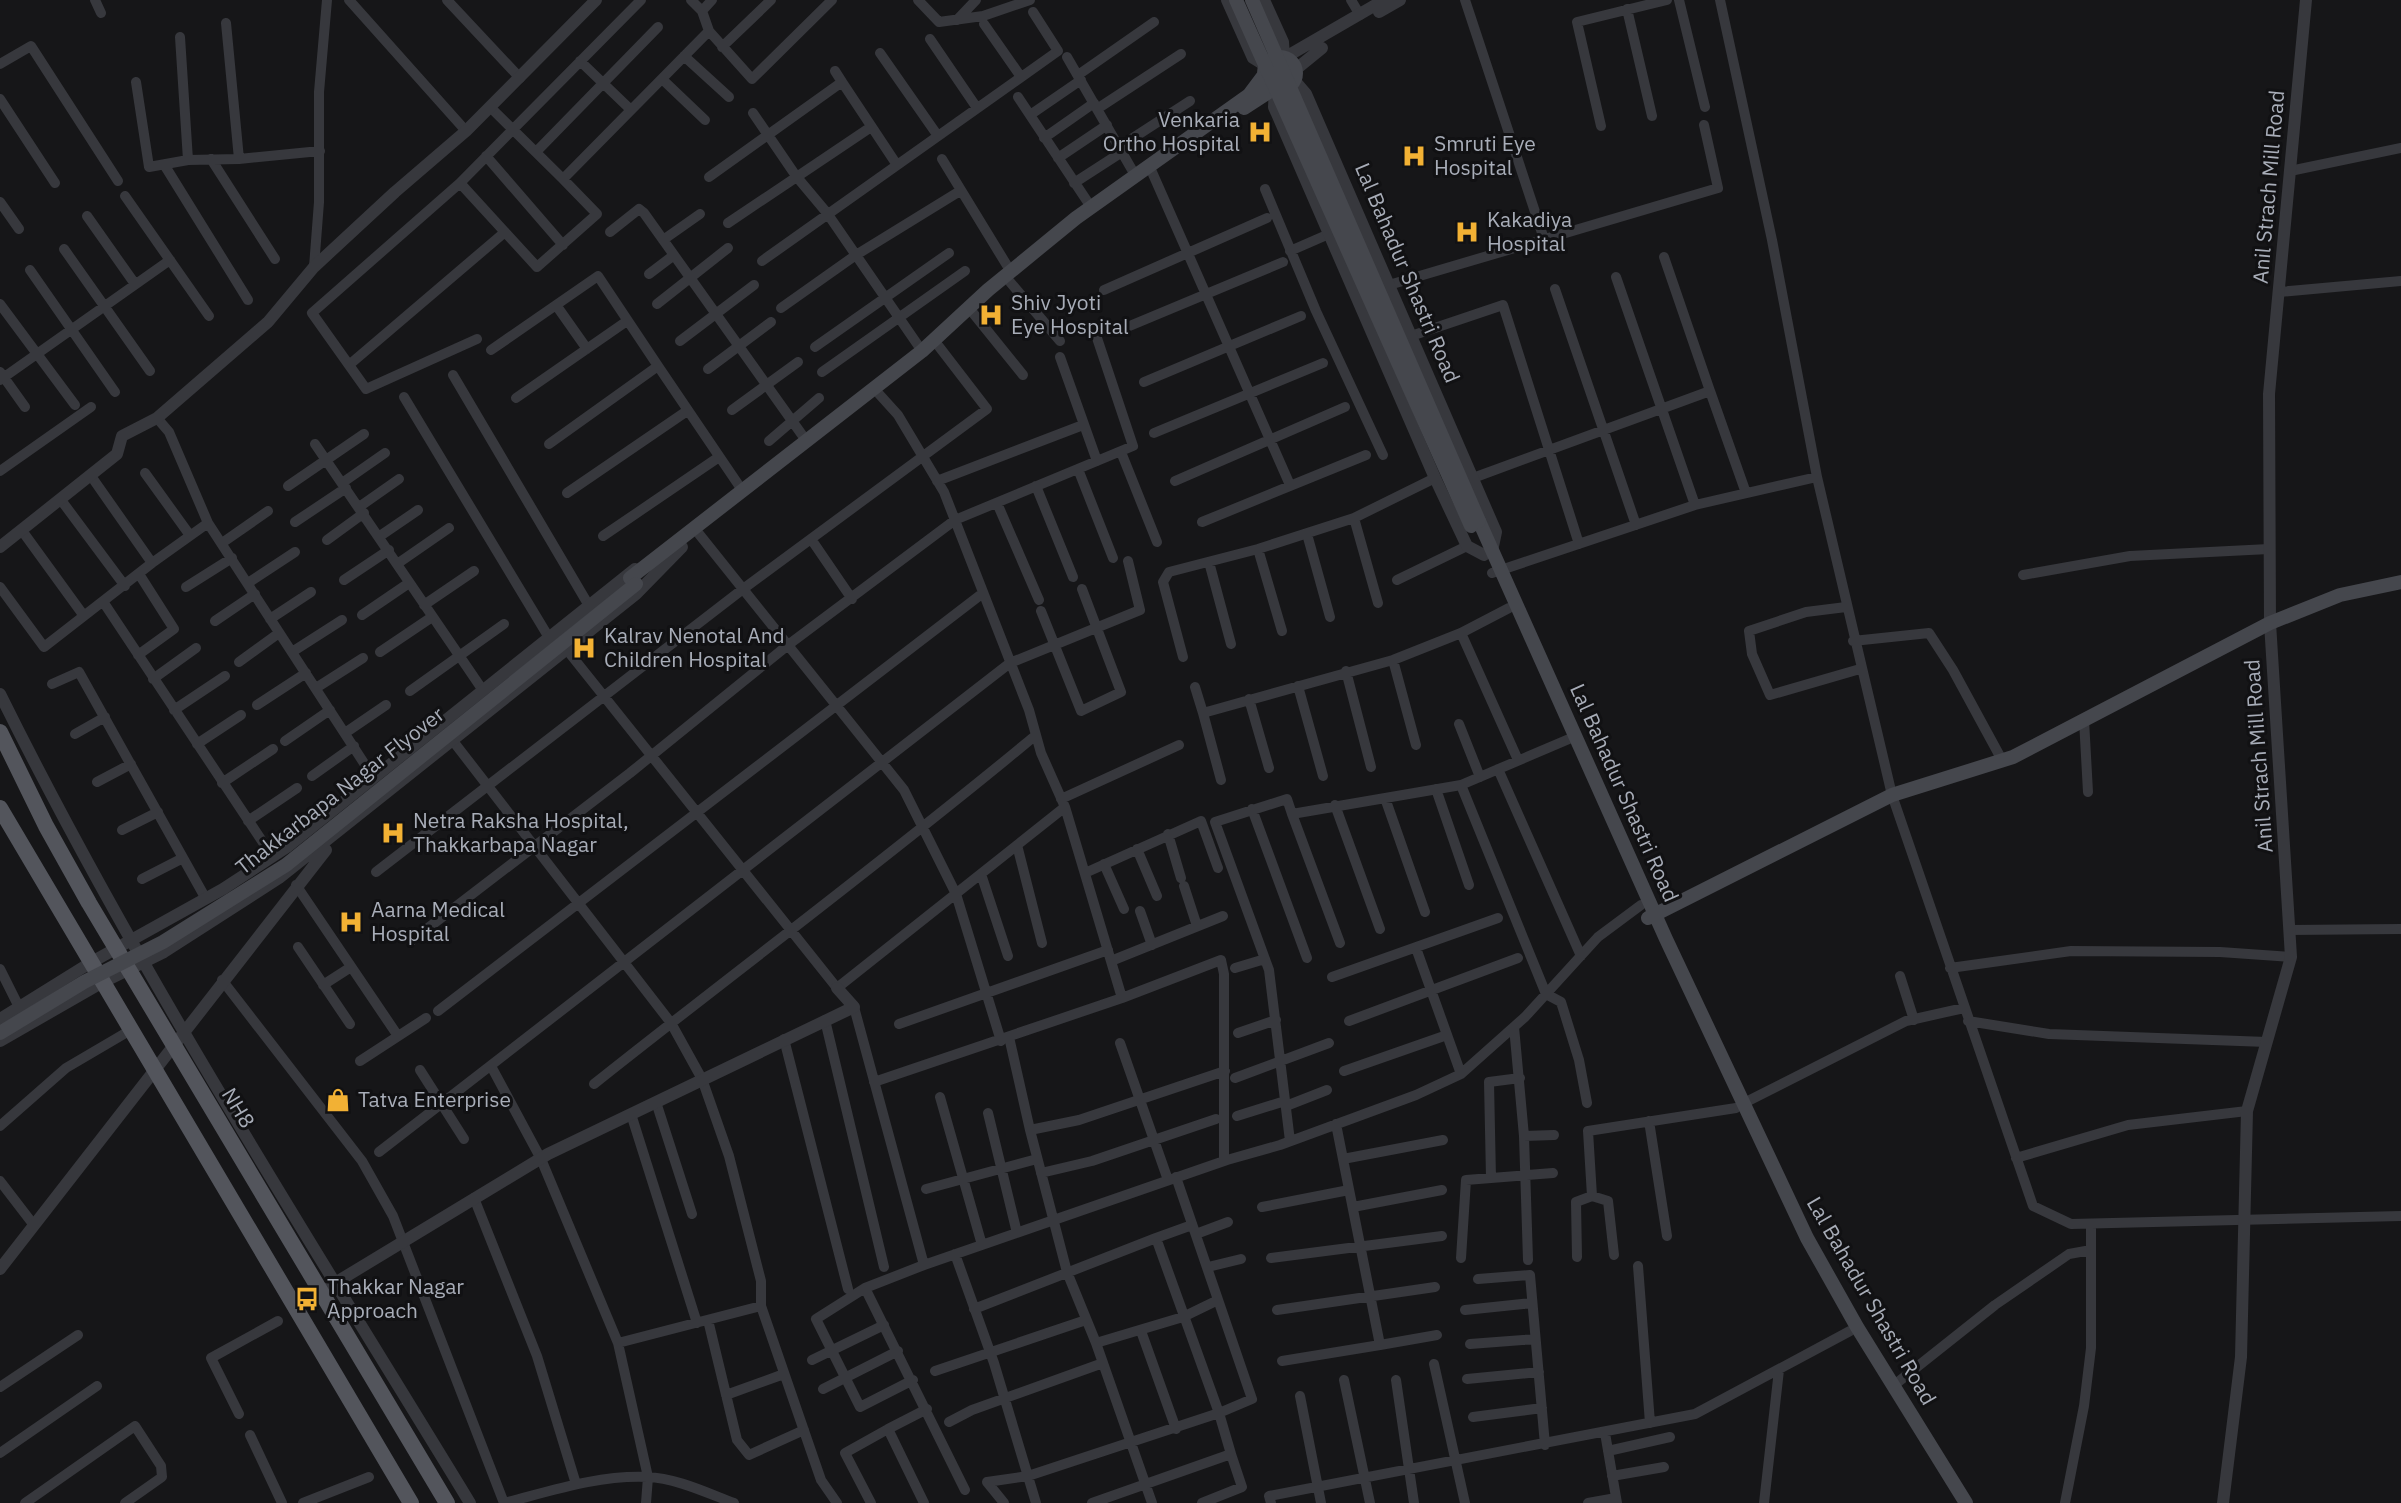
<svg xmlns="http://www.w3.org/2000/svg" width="2401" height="1503" font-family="'IBM Plex Sans',sans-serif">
	<rect width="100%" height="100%" fill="#161618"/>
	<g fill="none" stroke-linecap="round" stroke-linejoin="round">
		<path stroke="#37383d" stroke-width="10" d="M95 0 101 13
			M349 0 466 131
			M447 0 520 78
			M691 0 702 11
			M918 0 939 22 983 16 1030 0
			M1351 0 1360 15
			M1465 0 1544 239
			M1679 0 1705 107
			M1627 9 1652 116
			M957 20 976 0
			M984 24 1021 77
			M709 31 752 79 832 0
			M180 37 188 160
			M930 39 977 108
			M722 47 771 0
			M880 53 938 136
			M684 56 729 97
			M1067 57 1135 175
			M580 61 631 110
			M0 64 31 46 118 181
			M835 71 842 82
			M1078 75 1154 22
			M662 79 705 120
			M136 82 149 167 188 160 239 159 226 23
			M1018 97 1091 207
			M0 99 55 183
			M490 107 563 179 709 31 702 11 712 0
			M1097 109 1181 54
			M753 113 796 176 827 213 922 351
			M1030 115 1081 80
			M1601 126 1577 22 1667 0
			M1044 138 1094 103
			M1119 147 1190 101
			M536 152 658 27
			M486 156 563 245
			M1058 158 1107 125
			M211 159 275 259
			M239 159 320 151
			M942 159 1011 272
			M165 166 248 300
			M2290 171 2401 148
			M1152 172 1290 485
			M709 177 842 82 897 165
			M563 179 597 214 537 267 460 183 641 0
			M460 183 312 313 366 389 477 339
			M1074 183 1122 152
			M1265 189 1316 311 1383 455
			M125 196 209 316
			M0 202 19 229
			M87 216 135 284
			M728 223 871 127
			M610 232 639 209 644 213 805 439
			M663 240 700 214
			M64 249 150 371
			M1290 251 1329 234
			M762 261 1058 51 1033 12
			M314 267 319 202V92L327 0
			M30 270 115 392
			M649 274 674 255
			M1616 277 1695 505
			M1010 282 1060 341
			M1389 285 1718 188 1704 125
			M1555 289 1636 525
			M1104 290 1267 218
			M2279 292 2401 281
			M0 304 75 405
			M657 304 728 248
			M556 305 587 349
			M781 308 856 255 960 191
			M973 313 1023 375
			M1120 330 1283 262
			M1411 336 1503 305 1579 544
			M680 341 754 285
			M815 347 949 253
			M491 350 598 276 658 366 549 444
			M1060 357 1097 461
			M349 365 505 232
			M658 366 742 490
			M708 369 771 322
			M0 372 25 407
			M822 372 965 271
			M453 375 588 604
			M0 380 170 260
			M1144 382 1301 316
			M1710 391 1746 493
			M879 394 898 415 944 492 1029 710 1041 753 1065 807 1122 998
			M404 397 548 636
			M516 398 627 321
			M732 410 798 362
			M157 418 169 432 208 523 373 777
			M1154 433 1323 363
			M769 441 819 398
			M315 444 482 689
			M1121 452 1157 542
			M1078 469 1113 558
			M0 471 91 407
			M145 473 189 534
			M1817 477 1892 795 2033 1206 2071 1224 2401 1216
			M1473 478 1710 391 1664 257
			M937 481 1083 425
			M1175 481 1345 407
			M342 483 385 453
			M288 486 364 434
			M1036 486 1073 577
			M567 493 687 411
			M61 500 125 586
			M997 503 1039 600
			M359 507 399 479
			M1354 518 1378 603
			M295 522 346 488
			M1202 522 1366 455
			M23 532 84 616
			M699 534 904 790 956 894 1001 1041
			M1307 534 1330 617
			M380 536 418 510
			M603 536 719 457
			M811 539 852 599
			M327 540 364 513
			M222 543 268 511
			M1258 549 1282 631
			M1209 562 1231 644
			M152 563 208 523
			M397 564 449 528
			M1492 573 1695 505 1817 477 1772 240 1720 0
			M2023 575 2130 556 2269 549
			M344 580 389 550
			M1397 580 1467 546
			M248 583 295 552
			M0 587 44 647 152 563 91 476
			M186 587 232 558
			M104 603 272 856
			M424 605 474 571
			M1846 607 1806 612 1749 631 1752 654 1770 695 1860 669
			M1041 611 1081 711 1121 692 1082 589
			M362 615 409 583
			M270 619 311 592
			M215 621 255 594
			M1461 633 1518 760
			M1853 641 1929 633 1953 670 2002 760
			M567 650 837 988 1065 807
			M292 652 342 620
			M380 652 432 617
			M138 655 174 629 139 574
			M1183 657 1163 582 1169 572 1258 549 1354 518 1435 478
			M1393 660 1416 745
			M239 662 279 633
			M1346 671 1371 767
			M153 679 196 648
			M52 684 79 672 206 899
			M1298 686 1323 776
			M1195 687 1203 713 1393 660 1461 633 1509 608
			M316 688 363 658
			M410 691 504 624
			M1249 699 1269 768
			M257 705 306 673
			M174 710 225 676
			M1203 713 1221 780
			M2084 720 2088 792
			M1459 724 1480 777
			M345 733 386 705
			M75 734 105 717
			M285 741 330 710
			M453 741 671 1023 702 1079 729 1156 761 1281V1306L821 1480 837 1503
			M197 744 241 715
			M1498 769 1581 956
			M312 776 354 746
			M97 782 131 764
			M222 783 273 749
			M1461 785 1546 994 1561 1002 1579 1060 1587 1103
			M1436 789 1469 885
			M1385 798 1425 912
			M1061 799 1179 745
			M1335 805 1380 929
			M1252 809 1307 958
			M1292 814 1340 943
			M248 821 297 788
			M122 830 158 812
			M1168 834 1181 878
			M1017 845 1042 943
			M1137 849 1157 896
			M1104 864 1124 909
			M376 872 743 589 987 409 937 344
			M1085 873 1201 821 1218 868
			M981 874 1008 956
			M142 879 183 858
			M296 885 398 1036
			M1184 886 1197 926
			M1140 911 1152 945
			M2289 930 2401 929
			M411 941 630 773 788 645 955 520 1133 446 1093 326
			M298 947 350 1024
			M1416 948 1461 1074
			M1111 961 1223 916
			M1235 968 1265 959
			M1950 968 2071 951 2220 952 2291 957
			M0 969 19 1007
			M1900 976 1914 1020
			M1332 977 1498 918
			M222 980 362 1161 393 1216 504 1503
			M323 985 351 967
			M854 1007 924 1265
			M438 1011 983 593
			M825 1020 884 1267
			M1349 1021 1518 958
			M1968 1021 2049 1034 2267 1042
			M899 1024 1108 950
			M1514 1027 1524 1136 1528 1260
			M1238 1033 1276 1020
			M1009 1037 1030 1130 1079 1120 1225 1071
			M784 1039 848 1289
			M1120 1043 1168 1180
			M360 1061 426 1018
			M491 1066 541 1159 618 1343 648 1477 646 1503
			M420 1070 464 1139
			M1344 1071 1447 1035
			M1235 1078 1329 1043
			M874 1082 1122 998 1221 960 1224 974V1161
			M594 1084C741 967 892 855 1036 735
			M940 1097 982 1245
			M656 1102 692 1214
			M1744 1103 1906 1021 1964 1008
			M1286 1106 1327 1090
			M988 1113 1017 1233
			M631 1114 697 1323
			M1237 1116 1285 1101
			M1649 1121 1667 1236
			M1336 1124 1380 1345 1437 1335
			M0 1126 66 1068 129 1031
			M1030 1130 1067 1272 1096 1343 1152 1503
			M1524 1136 1554 1135
			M1290 1141 1269 970 1215 822 1287 799 1292 814 1461 785 1569 739
			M379 1152 1010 663 1140 610 1128 561
			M2016 1158 2128 1125 2247 1111
			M1343 1159 1443 1140
			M1041 1173 1092 1161 1216 1119
			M1491 1178 1489 1082 1520 1078
			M0 1181 33 1224
			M926 1189 1037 1159
			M1592 1196 1588 1131 1736 1108
			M474 1198 537 1356 576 1484
			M1262 1207 1349 1190
			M1353 1207 1442 1190
			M1196 1234 1228 1222
			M1156 1238 1192 1225
			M955 1254 994 1363 1036 1503
			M1577 1257 1576 1202 1592 1196 1608 1201 1614 1255
			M1271 1258 1442 1236
			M1461 1258 1466 1180 1553 1173
			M1638 1266 1650 1423
			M1208 1267 1241 1259
			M1478 1279 1530 1275 1545 1445
			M865 1288 965 1490
			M974 1309 1156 1238 1219 1413 1252 1399 1176 1177
			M1277 1310 1435 1287
			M1465 1310 1532 1303
			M708 1320 737 1440 749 1455 804 1430
			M1141 1331 1176 1429
			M618 1343 761 1306
			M1096 1343 1183 1317 1218 1300
			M1470 1344 1535 1339
			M812 1360 884 1325
			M1282 1361 1380 1345
			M1434 1364 1465 1503
			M935 1371 1086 1320
			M1467 1379 1539 1372
			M913 1380 860 1407 816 1319 865 1288 924 1265 1227 1160 1280 1145 1416 1095 1461 1074 1525 1017 1598 937 1641 905
			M1344 1380 1370 1503
			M1396 1380 1414 1503
			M1893 1386 1995 1305 2069 1254 2091 1250
			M0 1387 78 1335
			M823 1389 898 1351
			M726 1395 784 1374
			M1300 1396 1321 1503
			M239 1414 211 1358 278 1321
			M1473 1417 1542 1408
			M949 1422 972 1410 1103 1363
			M1605 1433 1617 1503
			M250 1435 282 1503
			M1608 1451 1670 1437
			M0 1453 97 1386
			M1612 1476 1664 1467
			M25 1503 135 1426 161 1466 162 1477 125 1503
			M303 1503 369 1477
			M504 1503C551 1491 598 1475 647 1477 676 1478 707 1493 734 1503
			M871 1503 845 1453 888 1429
			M924 1503 888 1429 927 1409
			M1004 1503 987 1482 1028 1476 1219 1413 1231 1454 1092 1503
			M1202 1503 1242 1487 1231 1454
			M1271 1503 1269 1496 1695 1414 1850 1331
			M1588 1503 1616 1498
			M1764 1503 1779 1370
			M2065 1503 2084 1406 2091 1348V1224"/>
		<path stroke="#37383d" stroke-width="12" d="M1227 0 1253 58 1266 66
			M1264 0 1283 42 1284 58 1384 0
			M1379 12 1400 0
			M1295 70 1322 48
			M1294 80 1306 94 1496 532 1492 551
			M1275 88 1274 107 1435 478 1467 546 1484 555
			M0 547 117 454 122 436 157 418 268 322 314 267 395 192 466 131 596 0
			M0 694C138 973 308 1237 470 1503
			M0 1019 90 963 223 889 287 847 635 569
			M0 1041 101 983 164 952 279 878 636 594 682 547
			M0 1269 326 850
			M330 1286 548 1154 854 1007 837 988
			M2223 1503 2241 1357 2247 1111 2291 957 2270 623 2269 394 2306 0"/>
		<path stroke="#45474d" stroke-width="14" d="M1264 73a16 16 0 1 1 32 0a16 16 0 1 1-32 0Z
			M1244 108 1275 88
			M1479 521 1666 939 1807 1238 1857 1327 1966 1503
			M630 578 922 351 988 290 1076 218 1249 95 1264 75
			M1648 918 1892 795 2013 757 2270 623 2340 595 2401 582"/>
		<path stroke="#53555c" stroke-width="16" d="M0 732 46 826 89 903 447 1503
			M0 808 411 1503"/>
		<path stroke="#45474d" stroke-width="14" d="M1236 0 1471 526
			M1252 0 1479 521
			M0 1033 84 982 163 942 286 865 636 584"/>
	</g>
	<defs>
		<g id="hospital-bare" transform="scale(1.89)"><path d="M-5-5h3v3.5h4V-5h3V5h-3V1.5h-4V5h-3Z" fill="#f2b134" stroke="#111113" stroke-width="2.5" paint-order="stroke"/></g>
		<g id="shop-bare" transform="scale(1.89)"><path d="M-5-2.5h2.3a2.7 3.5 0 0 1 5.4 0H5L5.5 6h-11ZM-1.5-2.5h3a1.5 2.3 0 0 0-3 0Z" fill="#f2b134" stroke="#111113" stroke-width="2.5" paint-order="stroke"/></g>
		<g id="bus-bare" transform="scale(1.89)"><path d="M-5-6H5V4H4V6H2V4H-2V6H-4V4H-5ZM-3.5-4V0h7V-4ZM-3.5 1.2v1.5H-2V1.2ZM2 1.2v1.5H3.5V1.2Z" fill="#f2b134" stroke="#111113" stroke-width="2.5" paint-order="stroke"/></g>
	</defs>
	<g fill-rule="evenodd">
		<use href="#hospital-bare" x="1260" y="132"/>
		<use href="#hospital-bare" x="1414" y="156"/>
		<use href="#hospital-bare" x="1467" y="232"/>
		<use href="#hospital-bare" x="991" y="315"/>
		<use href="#hospital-bare" x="584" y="648"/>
		<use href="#hospital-bare" x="393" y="833"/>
		<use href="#hospital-bare" x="351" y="922"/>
		<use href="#shop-bare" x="338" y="1100"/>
		<use href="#bus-bare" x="307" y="1299"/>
	</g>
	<g text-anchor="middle" stroke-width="6" stroke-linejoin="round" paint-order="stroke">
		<g font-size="21" fill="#a8adb8" stroke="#111113" text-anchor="start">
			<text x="1240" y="127" text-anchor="end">Venkaria<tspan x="1240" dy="24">Ortho Hospital</tspan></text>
			<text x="1434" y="151">Smruti Eye<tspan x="1434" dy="24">Hospital</tspan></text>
			<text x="1487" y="227">Kakadiya<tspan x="1487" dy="24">Hospital</tspan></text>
			<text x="1011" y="310">Shiv Jyoti<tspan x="1011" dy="24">Eye Hospital</tspan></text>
			<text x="604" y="643">Kalrav Nenotal And<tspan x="604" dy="24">Children Hospital</tspan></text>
			<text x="413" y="828">Netra Raksha Hospital,<tspan x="413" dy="24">Thakkarbapa Nagar</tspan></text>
			<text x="371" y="917">Aarna Medical<tspan x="371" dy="24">Hospital</tspan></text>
			<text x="358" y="1107">Tatva Enterprise</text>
			<text x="327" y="1294">Thakkar Nagar<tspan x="327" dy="24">Approach</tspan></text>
		</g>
		<g font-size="21" fill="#a8adb8" stroke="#111113">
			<text transform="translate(2269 187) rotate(-85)" y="7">Anil Strach Mill Road</text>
			<text transform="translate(1407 273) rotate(67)" y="7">Lal Bahadur Shastri Road</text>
			<text transform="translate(2259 756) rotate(-94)" y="7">Anil Strach Mill Road</text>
			<text transform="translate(340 791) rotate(-38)" y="7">Thakkarbapa Nagar Flyover</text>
			<text transform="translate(1624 793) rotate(66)" y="7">Lal Bahadur Shastri Road</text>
			<text transform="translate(238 1108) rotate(59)" y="7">NH8</text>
			<text transform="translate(1871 1301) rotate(60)" y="7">Lal Bahadur Shastri Road</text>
		</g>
	</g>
</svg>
